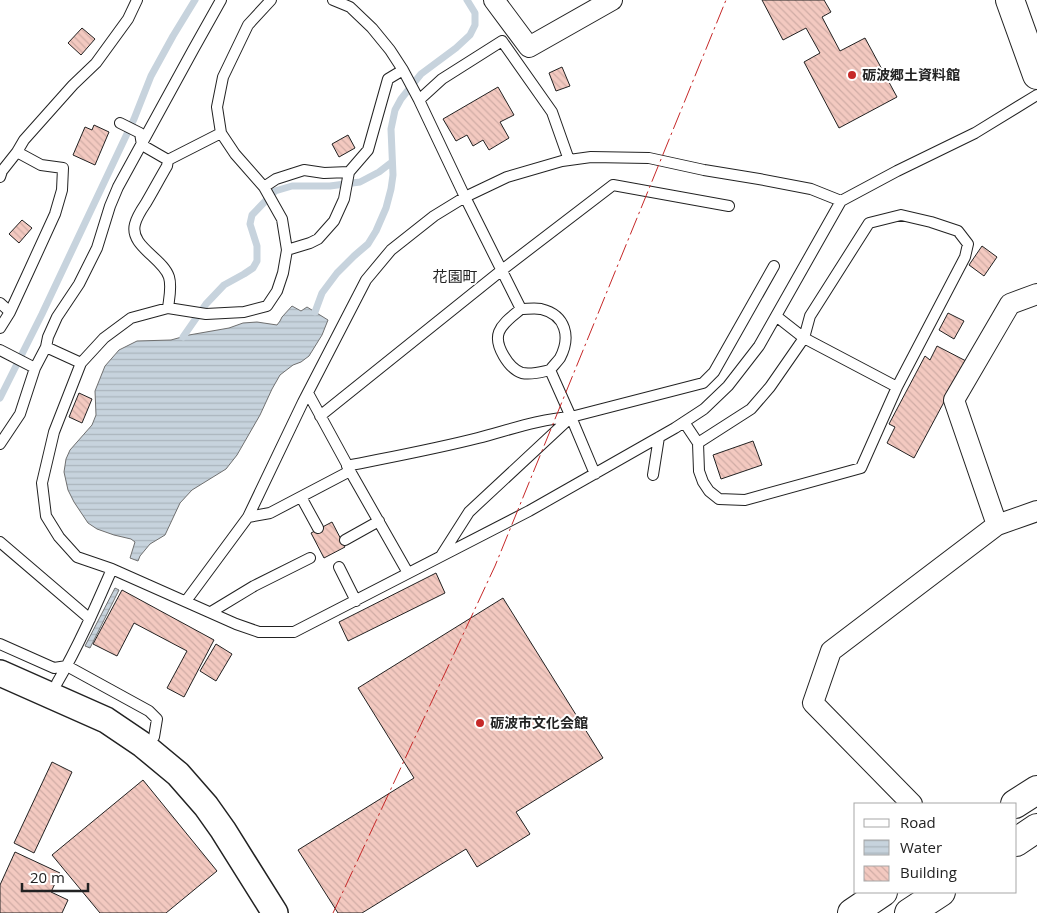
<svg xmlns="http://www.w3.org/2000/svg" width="1037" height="913" font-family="'Open Sans','Noto Sans JP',sans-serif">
	<defs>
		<pattern id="water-rules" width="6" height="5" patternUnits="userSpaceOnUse" patternTransform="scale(1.25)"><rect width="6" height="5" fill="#c7d3dd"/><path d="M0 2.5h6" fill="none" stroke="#abb5bd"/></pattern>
		<pattern id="building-back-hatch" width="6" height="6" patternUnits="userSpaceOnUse" patternTransform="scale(1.25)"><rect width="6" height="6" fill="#f3c9c0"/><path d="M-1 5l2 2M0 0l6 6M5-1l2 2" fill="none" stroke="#d0aca5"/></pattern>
	</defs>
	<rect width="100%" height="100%" fill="#fff"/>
	<path fill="url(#water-rules)" stroke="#6f6f6f" d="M292 306 301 311 307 307 328 320 322 335 309 356 301 362 293 365 280 375 272 389 260 415 237 455 226 469 192 490 180 503 165 535 150 544 140 556 138 561 130 558 135 542 131 539 114 535 97 529 88 523 74 502 68 490 64 472 66 459 70 450 92 425 96 415 95 391 105 366 119 350 137 341 171 340 189 335 229 328 243 323 257 322 277 325 280 321 282 317Z
		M115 588 119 590 90 648 85 646Z"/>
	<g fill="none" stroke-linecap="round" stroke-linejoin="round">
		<path stroke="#c7d3dd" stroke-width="7" d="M315 312 322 293 337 273 354 256 368 244 376 231 386 208 391 189 393 175 391 129 395 110 401 99 421 74 456 48 470 35 475 25V13L467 0
			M183 337 206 304 224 285 244 274 253 268 257 261V246L250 224 252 215 275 191 292 186H330L360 182 379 172 392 162
			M0 398 42 314 134 119 151 76 173 36 195 0"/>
	</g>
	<path fill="url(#building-back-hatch)" stroke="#222" d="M762 0H824L831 12 822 17 840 51 865 38 897 97 839 128 804 62 820 53 806 28 783 40Z
		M82 28 95 39 81 55 68 43Z
		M562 67 570 86 556 91 549 73Z
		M498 87 514 115 500 122 509 138 489 150 483 140 473 146 467 135 456 141 443 119Z
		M94 125 109 132 95 165 73 155 85 127 92 130Z
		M348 135 355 148 339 157 332 144Z
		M22 220 32 228 19 243 9 234Z
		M982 246 997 257 984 276 969 265Z
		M948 313 964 321 954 339 939 330Z
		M937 346 966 361 914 458 887 443 895 427 889 424 925 356 930 360Z
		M79 393 92 399 82 423 69 417Z
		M753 441 762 465 721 479 713 455Z
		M332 522 345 547 324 558 311 533Z
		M436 573 445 593 348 641 339 622Z
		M122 590 214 640 184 697 167 688 187 651 134 623 117 656 93 644Z
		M503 598 603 758 516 812 530 834 477 867 466 849 362 913H338L298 850 414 778 358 688Z
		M216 644 232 654 216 681 200 671Z
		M52 762 72 772 34 853 14 843Z
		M143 780 217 871 166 913H100L52 855Z
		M15 852 60 873 51 892 68 900 62 913H0V885Z"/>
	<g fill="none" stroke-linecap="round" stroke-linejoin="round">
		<g stroke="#222" stroke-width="12">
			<path id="service" d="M271 0 248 25 223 77 217 107 221 133 235 154 264 187 282 219 287 250 283 273 277 291 267 306 244 312 206 314 168 308 131 318 104 338 81 363 54 432 42 483 46 516 59 537 77 557 112 569 236 624 259 632H294L529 511 675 428 704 409 728 386 759 346 841 201 897 171 975 133 1037 95
				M333 0 350 7 372 28 390 50 403 70 419 100 465 197 507 177 562 161 591 157 649 158 704 170 759 179 811 189 841 201
				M419 100 442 79 502 41 552 112 569 160
				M120 123 140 133 142 145 168 160
				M0 177 2 171 17 152 24 140 73 85 96 63 128 19 137 0
				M264 187 276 179 304 170 324 173 349 172 368 150 388 79 403 70
				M287 250 310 243 318 239 334 221 344 199 349 172
				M0 303 10 312
				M168 308C169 299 172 287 169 277 163 258 129 246 135 224 137 216 142 209 146 203 153 191 160 178 167 166L168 160 221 133
				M521 309C514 315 503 322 499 332 494 345 509 369 522 373 532 375 541 372 550 370
				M776 316 804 338 897 387
				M0 328 10 312 28 273 55 214 62 190 63 168 41 165 17 152
				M46 347 81 363
				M0 350 35 368
				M308 393 350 470
				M320 416 502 270 613 185 729 206
				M684 422 698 443 699 471 703 482 709 491 719 499 745 500 861 468 897 387 965 257 968 244 958 231 931 222 901 215 869 223 810 316 804 338 770 387 751 409 698 443
				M0 444 20 414 35 368 46 347 48 337 57 317 79 284 97 248 110 206 118 187 193 50 221 0
				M347 466C391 457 435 449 478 438 509 430 539 419 571 417
				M653 475 659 437
				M301 497 318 528
				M248 517 270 513 350 471 408 573
				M345 540 379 521
				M0 542 90 619
				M441 556 469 512 571 417 703 383 714 372 774 266
				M339 567 356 601
				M186 601 248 517 303 402 366 280 391 250 434 216 465 197 521 309C527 309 535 308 541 309 566 315 571 337 560 358 557 362 553 366 550 370L571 417 595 474
				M211 612 254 586 310 558
				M0 644 54 668 67 666 149 711 157 719 154 737
				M57 683C78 647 95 608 112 569"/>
		</g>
		<g stroke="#222" stroke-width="22">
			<path id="minor" d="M494 0 529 47 612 0
				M997 525 954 400 1010 304 1037 294
				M912 804 813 703 831 651 997 525 1037 511"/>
		</g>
		<g stroke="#222" stroke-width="28">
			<path id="tertiary" d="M0 673 106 720 143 745 178 774 206 806 223 830 275 913"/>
		</g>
		<g stroke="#222" stroke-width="30">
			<path id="trunk" d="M1010 0 1037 75
				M1015 804 1037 790
				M1016 842 1037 828
				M852 913 883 892
				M909 913 941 892"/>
		</g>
		<use href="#service" stroke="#fff" stroke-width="10"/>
		<use href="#minor" stroke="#fff" stroke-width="20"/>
		<use href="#tertiary" stroke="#fff" stroke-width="25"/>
		<use href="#trunk" stroke="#fff" stroke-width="28"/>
		<path stroke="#c62828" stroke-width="1" stroke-dasharray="18 4 2.5 4" stroke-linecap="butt" d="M333 913 495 566 726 0"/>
	</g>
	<g fill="#c62828" stroke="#fff" stroke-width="2">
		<circle cx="852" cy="75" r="5"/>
		<circle cx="480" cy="723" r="5"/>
	</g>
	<g text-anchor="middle" stroke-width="4" stroke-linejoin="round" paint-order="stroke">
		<g font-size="14" font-weight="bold" fill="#222" stroke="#fff" text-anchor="start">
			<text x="862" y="80">砺波郷土資料館</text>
			<text x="490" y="728">砺波市文化会館</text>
		</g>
		<g font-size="15" fill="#222" stroke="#fff">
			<text x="455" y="282">花園町</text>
		</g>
	</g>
	<rect x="854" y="803" width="162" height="90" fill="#ffffff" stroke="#a7a7a7"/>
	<rect x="864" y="819" width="25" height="8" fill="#ffffff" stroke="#a7a7a7"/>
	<text x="900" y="828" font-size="15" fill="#222222">Road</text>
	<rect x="864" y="840" width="25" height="15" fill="url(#water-rules)" stroke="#a7a7a7"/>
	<text x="900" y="853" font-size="15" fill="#222222">Water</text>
	<rect x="864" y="866" width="25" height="15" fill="url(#building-back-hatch)" stroke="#a7a7a7"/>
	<text x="900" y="878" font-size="15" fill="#222222">Building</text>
	<path d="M22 883v8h66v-8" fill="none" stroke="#222222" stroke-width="2.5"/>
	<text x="30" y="883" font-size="15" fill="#222222" stroke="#ffffff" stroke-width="4" paint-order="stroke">20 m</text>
</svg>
